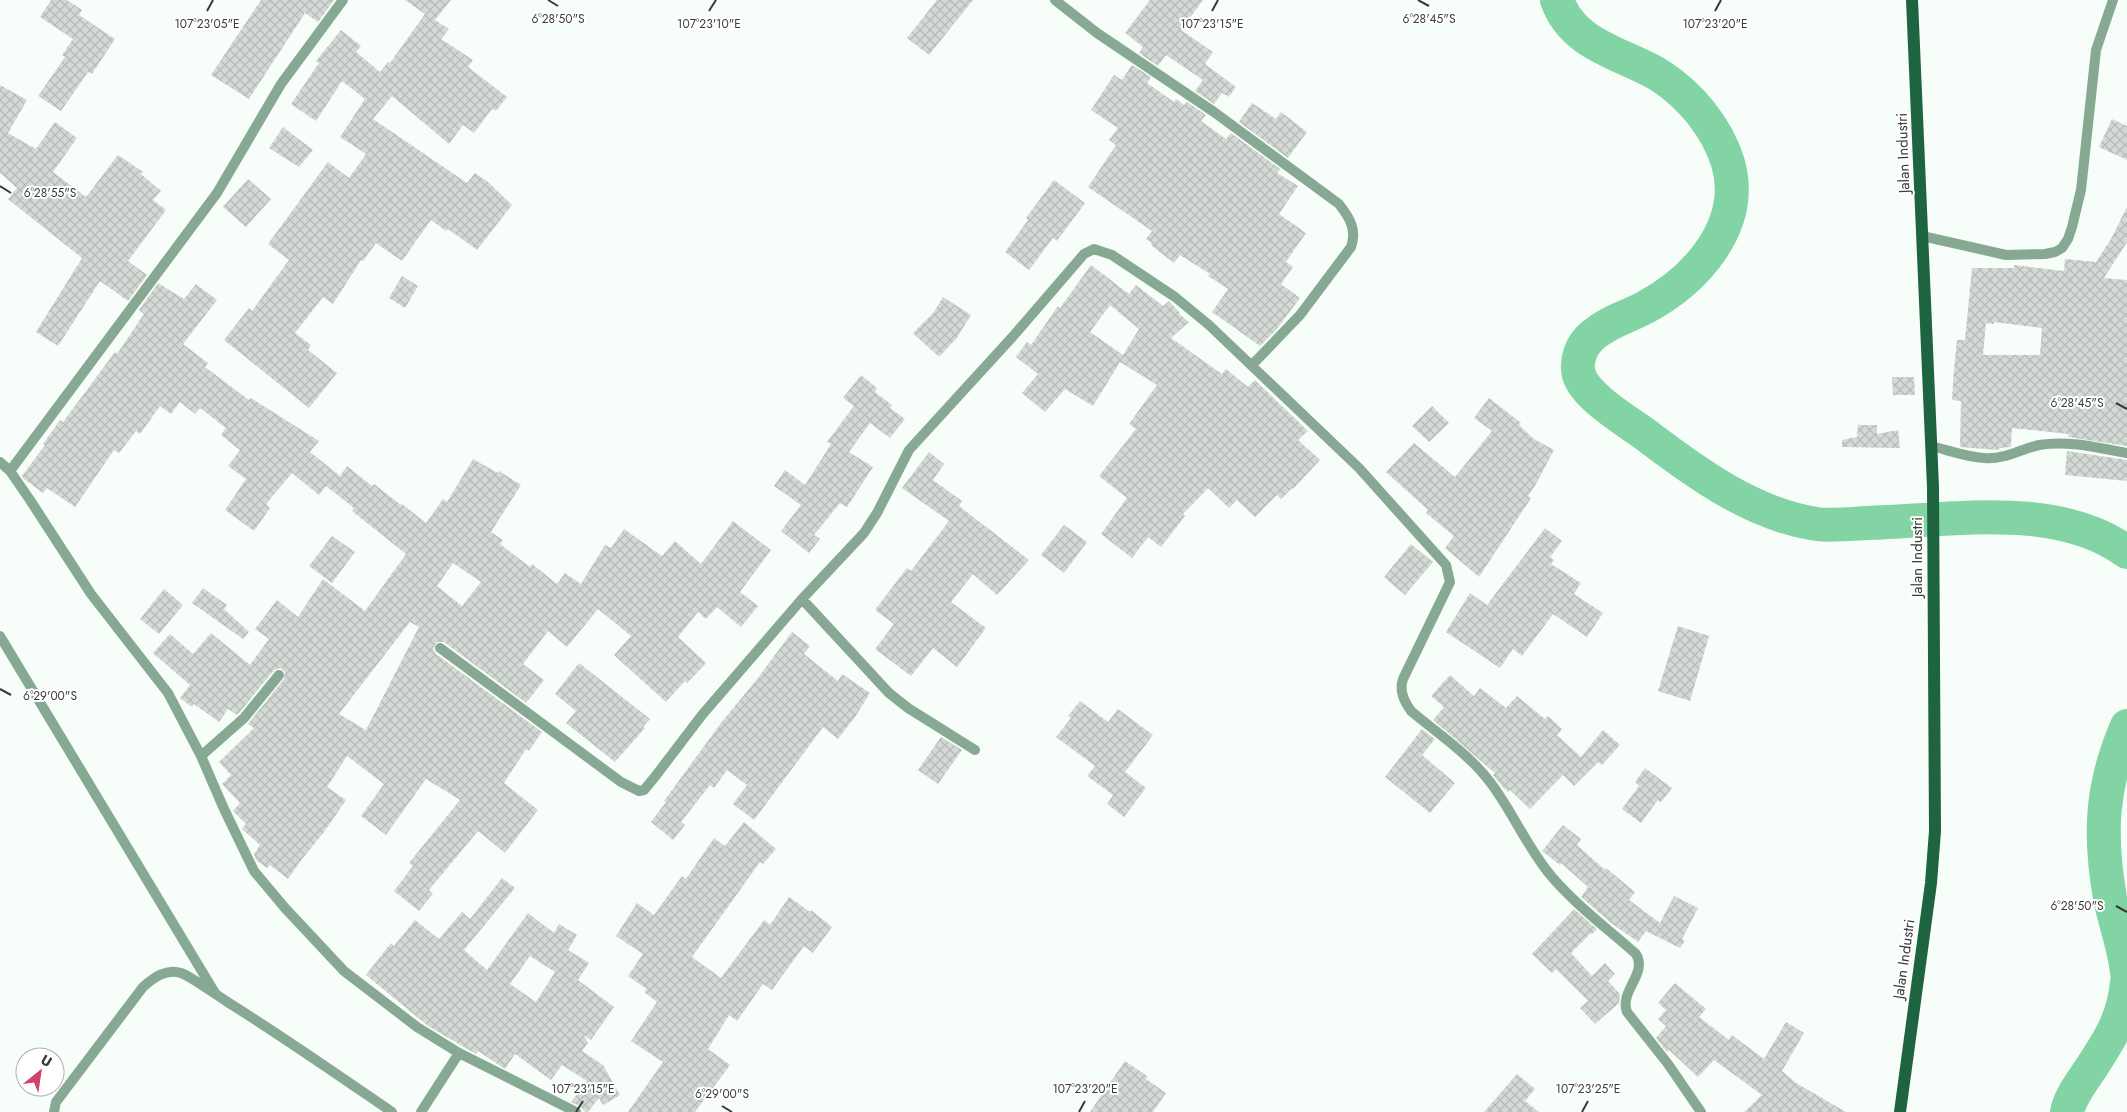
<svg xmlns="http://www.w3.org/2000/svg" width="2127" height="1112" font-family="Jost,sans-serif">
	<defs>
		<pattern id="building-cross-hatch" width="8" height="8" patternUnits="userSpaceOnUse" patternTransform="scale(1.25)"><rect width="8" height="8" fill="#d3d9d5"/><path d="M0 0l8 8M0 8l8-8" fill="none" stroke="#b6bbb8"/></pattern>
	</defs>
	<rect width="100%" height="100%" fill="#f7fdf9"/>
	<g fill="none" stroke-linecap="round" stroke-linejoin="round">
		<path stroke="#82d4a4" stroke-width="34" d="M1557 0C1573 46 1622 53 1659 75 1690 95 1717 127 1728 163 1746 226 1695 281 1644 308 1627 317 1608 322 1593 335 1582 344 1575 360 1579 375 1586 397 1627 421 1646 435 1696 473 1752 514 1816 524 1832 526 1850 524 1867 523 1949 521 2056 500 2127 552
			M2127 726C2101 786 2099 834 2110 898 2115 923 2124 946 2127 972
			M2067 1112C2070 1097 2081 1083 2089 1071 2109 1041 2124 1018 2127 982"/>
	</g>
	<path fill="url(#building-cross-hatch)" fill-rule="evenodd" d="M51 0H67L82 10 79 15 115 39 92 74 88 72 61 111 38 96 65 57 62 55 73 39 40 17Z
		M261 0H334L318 22 305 13 249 99 211 75Z
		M405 0H451L435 20 449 29 441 39 473 60 468 67 507 97 496 111 492 109 474 133 463 125 449 144 392 96 373 119 467 183 475 173 488 182 512 205 477 250 448 229 446 231 431 220 402 261 376 243 363 261 361 260 333 304 323 297 295 333 311 345 308 350 337 373 309 408 224 340 249 308 252 311 289 260 268 244 328 162 349 178 366 154 340 137 365 99 342 81 316 121 291 104 319 63 316 61 341 30 361 46 356 52 380 72 388 62 390 63 425 14Z
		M937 0H973L929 55 907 38Z
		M1150 0H1203L1181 30 1213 52 1205 64 1236 87 1229 97 1222 93 1214 104 1195 91 1203 80 1166 55 1158 66 1139 53 1143 47 1125 33Z
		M1132 65 1151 77 1147 83 1174 102 1176 99 1184 105 1187 102 1206 115 1201 121 1226 139 1231 133 1280 169 1277 173 1298 186 1279 214 1306 233 1286 262 1293 267 1281 284 1300 298 1276 330 1260 346 1212 312 1228 289 1208 276 1210 274 1180 255 1174 263 1152 246 1151 242 1146 239 1152 231 1088 187 1116 145 1109 140 1118 128 1091 110 1114 75 1122 80Z
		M0 85 27 100 8 133 36 149 55 122 77 138 53 172 86 197 118 155 143 172 141 174 161 191 153 200 166 210 128 261 147 275 128 301 100 281 58 346 36 332 82 258 8 199 17 188 0 173Z
		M1252 103 1276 119 1281 112 1307 132 1288 158 1239 122Z
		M2112 119 2127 126V160L2099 147Z
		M283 127 313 150 299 167 269 148Z
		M248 179 271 199 246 227 223 207Z
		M1054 180 1085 203 1057 241 1053 238 1029 270 1005 252 1028 220 1026 218Z
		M2127 207V242L2104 278 2127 280V446L2068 437 2069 434 2012 428 2011 447 2000 448 1998 450 1960 447 1961 401 1952 400 1954 369 1957 340H1965L1972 268H2014V265L2064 271 2065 259 2096 262 2111 239ZM1994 322 2042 328 2040 355H1983L1986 323 1994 324Z
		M1091 265 1129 294 1136 285 1163 306 1169 301 1171 303 1180 313 1179 314 1189 322 1171 338 1222 374 1226 369 1248 387 1255 380 1308 431 1298 440 1320 460 1293 489 1292 488 1281 499 1277 495 1255 517 1237 500 1229 508 1208 488 1183 514 1185 516 1161 547 1148 537 1132 558 1101 534 1127 498 1099 476 1136 429 1129 424 1157 385 1120 362 1093 406 1065 389 1045 412 1022 393 1038 374 1016 357 1027 342 1031 345 1058 306 1060 308ZM1110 305 1139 329 1123 355 1090 332Z
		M402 276 418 286 405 308 389 298Z
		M158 283 184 299 196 284 217 300 183 344 208 363 205 367 249 400 251 398 319 441 310 452 340 476 347 466 372 486 374 484 401 505 402 504 426 523 443 499 447 502 473 459 498 473 499 471 521 485 491 532 503 540 500 544 530 567 532 564 557 584 565 573 581 584 605 545 611 548 624 529 662 556 675 541 701 564 733 521 771 550 740 592 758 606 741 627 717 607 706 619 698 612 678 637 706 663 687 683 685 681 666 702 614 655 631 636 598 609 567 647 548 631 523 664 544 680 526 703 444 642H437L433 648 436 654 542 732 529 751 526 749 504 783 538 810 505 853 478 831 429 890 433 894 419 911 394 891 413 866 409 863 460 800 426 779 386 835 361 816 384 784 347 756 327 787 346 800 324 832 302 859 288 879 270 865 267 868 256 860 254 854 260 845 242 829 246 824 233 811 240 803 222 784 231 775 219 762 254 728 248 724 284 679 285 672 281 668 274 670 239 713 237 715 228 709 219 722 194 704 192 707 180 698 190 685 153 653 170 634 193 654 211 633 250 665 269 639 255 629 277 600 298 617 323 579 365 611 406 554 352 511 354 508 326 486 319 495 292 473 266 504 270 508 254 531 225 510 246 479 228 466 240 450 221 435 226 428 200 408 195 414 180 402 171 414 160 406 140 434 136 431 119 453 114 450 75 507 47 488 43 493 24 479 22 476 45 445 43 444 60 420 63 422 115 352 117 354 144 314 139 310ZM453 563 481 582 462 606 437 586ZM410 622 419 627 366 730 339 714Z
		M943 297 971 315 956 339 939 357 913 333 934 312Z
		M861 375 877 388 875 392 892 405 890 408 905 419 890 438 870 423 849 452 873 467 847 507 840 503 814 535 820 539 809 553 781 531 801 505 774 486 785 470 805 485 831 444 827 442 854 406 843 398Z
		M1892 377H1914L1915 395H1893Z
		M1489 398 1521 423 1519 425 1534 439 1554 450 1536 484 1528 496 1531 498 1479 577 1445 548 1454 536 1426 513 1428 510 1386 472 1414 443 1455 477 1492 431 1474 418Z
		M1432 406 1449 423 1429 442 1412 426Z
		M1858 425H1877V434L1898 430 1900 448 1842 447V440L1857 437Z
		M2067 451 2127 460V481L2065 475Z
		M929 452 944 464 933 480 962 501 959 506 1029 560 997 595 973 574 951 602 986 628 957 667 933 648 911 676 875 649 894 624 875 610 907 568 911 571 949 521 902 488Z
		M1064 525 1087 542 1064 573 1041 555Z
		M1545 528 1562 541 1550 557 1554 560 1551 564 1581 583 1574 594 1603 613 1587 637 1553 614 1522 656 1513 649 1500 668 1446 632 1470 593 1487 605Z
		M332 536 355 552 332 583 309 566Z
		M1411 544 1433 562 1405 595 1384 577Z
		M203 588 227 605 224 609 249 632 243 639 192 603Z
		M164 589 183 605 159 634 140 619Z
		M1678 626 1709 636 1690 701 1658 691Z
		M792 632 810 646 804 654 838 681 842 674 870 693 855 717 838 739 823 727 754 820 733 804 747 785 727 770 714 788 710 785 681 822 685 825 673 840 651 822 666 802 664 801 721 723 758 678Z
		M579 663 650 719 643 727 645 728 615 762 566 723 576 711 555 694Z
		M1450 675 1474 696 1480 688 1506 708 1517 696 1545 719 1548 716 1562 729 1557 735 1581 757 1603 730 1620 745 1602 765 1598 762 1574 786 1563 775 1530 809 1510 790 1508 792 1501 785 1493 775 1495 773 1433 720 1444 707 1431 696Z
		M1080 701 1108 722 1118 709 1153 735 1125 772 1146 788 1124 817 1107 804 1113 795 1087 776 1095 766 1056 737 1071 718 1068 716Z
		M1422 729 1435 739 1422 755 1455 783 1430 813 1385 777Z
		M941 737 962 750 938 784 918 770Z
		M1645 768 1672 788 1661 802 1658 800 1641 823 1622 809 1639 786 1635 782Z
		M744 822 776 849 763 864 760 862 692 957 721 978 764 920 770 925 789 897 810 912 811 910 832 927 813 953 804 946 772 990 763 984 737 1021 729 1015 708 1049 730 1065 695 1112H628L663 1062 631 1041 657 1002 644 992 647 989 628 976 643 954 616 936 637 903 654 915 682 876 686 879 714 838 725 846Z
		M1563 825 1581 839 1577 845 1604 869 1606 868 1635 892 1629 900 1660 923 1674 896 1698 908 1682 939 1685 941 1680 948 1646 931 1638 942 1611 923 1581 897 1588 887 1561 863 1560 865 1542 851Z
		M502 878 515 888 464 950 487 970 528 913 554 933 559 924 577 935 568 950 589 963 578 980 614 1007 591 1040 584 1035 588 1043 582 1051 603 1065 620 1095 603 1105 599 1098 588 1112H585L580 1106 571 1102 587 1081 562 1065 551 1080 515 1054 505 1069 478 1051 476 1054 428 1026 366 975 391 943 394 946 415 920 439 939 462 912 470 919ZM530 956 555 972 536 1002 510 984Z
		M1574 909 1597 929 1592 934 1591 933 1571 953 1592 976 1605 963 1615 974 1608 981 1620 994 1619 1003 1595 1024 1580 1008 1588 1001 1556 969 1552 973 1532 954Z
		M1675 983 1706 1009 1699 1017 1729 1040 1732 1035 1764 1059 1786 1022 1804 1033 1782 1071 1796 1083 1846 1112H1744L1762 1095 1714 1060 1698 1077 1669 1050 1667 1052 1656 1038 1666 1026 1658 1019 1666 1010 1658 1003Z
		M1125 1061 1147 1076 1146 1079 1166 1093 1153 1112H1090Z
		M1517 1074 1535 1089 1525 1101 1539 1112H1484Z"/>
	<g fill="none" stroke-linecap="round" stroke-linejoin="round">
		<path stroke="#87a993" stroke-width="10" d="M1055 0 1097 33 1214 112 1339 204C1350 218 1357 230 1351 247L1300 315 1252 365
			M1922 236 2006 255 2045 254 2055 252 2062 248 2068 239 2072 227 2081 190 2096 50 2113 0
			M1931 446C1948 450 1966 457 1984 458 2004 460 2021 449 2039 445 2069 440 2098 448 2127 453
			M0 462 10 471 30 500 91 594 168 693 201 756 224 809 254 871 285 908 344 971 417 1027 459 1053 576 1112
			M10 471 217 193 281 84 343 0
			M802 599 889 693 908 708 975 750
			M0 636 215 993
			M440 648 621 782 639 791 644 790 654 778 702 715 802 599 864 533 877 513 909 450 1015 334 1084 254 1094 249 1112 255 1175 297 1209 325 1359 468 1446 565 1450 582 1403 679C1399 691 1404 701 1411 711 1437 733 1469 754 1490 782 1513 812 1527 848 1552 877 1577 906 1608 929 1636 954 1648 974 1619 991 1627 1012L1668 1064 1701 1112
			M201 756 244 718 279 675
			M54 1112 56 1102 143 987C153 978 166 968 181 973 192 977 218 996 229 1003 285 1038 338 1075 392 1112
			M421 1112 459 1053"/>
		<path stroke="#1e6440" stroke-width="12" d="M1900 1112 1931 883 1935 831 1933 487 1912 0"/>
	</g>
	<path fill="none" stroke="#393b39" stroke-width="2" d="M548 0 558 6M1418 0 1429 6M207 11 213 0M709 11 716 0M1212 11 1218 0M1715 11 1721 0M0 186 11 193M2116 403 2127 409M0 689 11 695M2116 906 2127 912M722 1106 732 1112M576 1112 583 1101M1079 1112 1085 1101M1582 1112 1588 1101"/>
	<g text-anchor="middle" stroke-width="4" stroke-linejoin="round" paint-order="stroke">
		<g font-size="15" fill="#393b39" stroke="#fff">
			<text transform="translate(1903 153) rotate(-92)" y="5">Jalan Industri</text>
			<text transform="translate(1917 557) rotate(-90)" y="5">Jalan Industri</text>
			<text transform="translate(1904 959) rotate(-82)" y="5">Jalan Industri</text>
		</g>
	</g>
	<g font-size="12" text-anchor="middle" fill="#393b39" stroke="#fff" stroke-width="4" stroke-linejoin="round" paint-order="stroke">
		<text x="558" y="23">6°28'50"S</text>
		<text x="1429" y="23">6°28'45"S</text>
		<text x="207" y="28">107°23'05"E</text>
		<text x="709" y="28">107°23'10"E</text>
		<text x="1212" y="28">107°23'15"E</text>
		<text x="1715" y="28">107°23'20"E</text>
		<text x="50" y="197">6°28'55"S</text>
		<text x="2077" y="407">6°28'45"S</text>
		<text x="50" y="700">6°29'00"S</text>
		<text x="2077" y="910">6°28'50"S</text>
		<text x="583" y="1093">107°23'15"E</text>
		<text x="1085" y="1093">107°23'20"E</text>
		<text x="1588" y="1093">107°23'25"E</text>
		<text x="722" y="1098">6°29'00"S</text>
	</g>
	<g transform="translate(40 1072) rotate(30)"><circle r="24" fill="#ffffff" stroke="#b0b1b0"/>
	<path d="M0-4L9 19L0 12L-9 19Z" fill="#d0426c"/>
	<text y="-8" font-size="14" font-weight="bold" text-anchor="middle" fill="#393b39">U</text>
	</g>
</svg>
